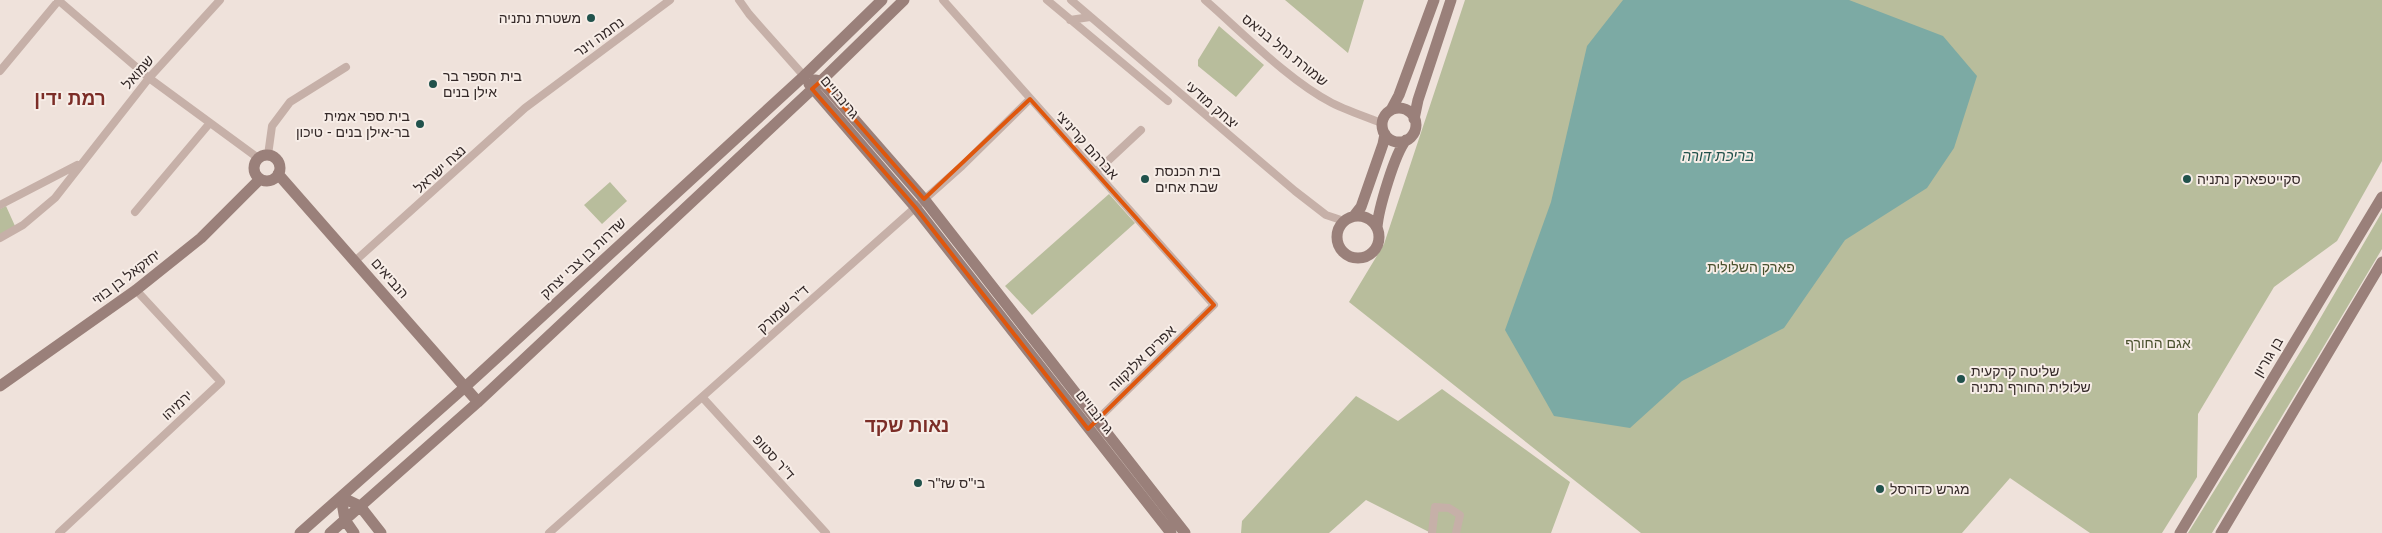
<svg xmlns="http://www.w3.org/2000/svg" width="2382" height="533" font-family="Arial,'Noto Sans Hebrew',sans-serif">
	<rect width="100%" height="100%" fill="#efe2db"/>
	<path fill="#b8bd9c" d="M1285 0H1364L1348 53Z
		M1465 0H2382V161L2337 241 2274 287 2198 414 2197 477 2162 533H2090L2010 478 1962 533H1641L1349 302 1384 244Z
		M1219 26 1264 65 1236 97 1198 66V60Z
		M610 182 627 201 602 224 584 205Z
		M1109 194 1135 223 1032 315 1005 286Z
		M6 206 15 226 0 235V209Z
		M2382 212V249L2212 533H2188L2307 341Z
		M1442 389 1570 482 1551 533H1431L1366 500 1329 533H1241L1242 521 1356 396 1398 421Z"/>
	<path fill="#7caaa4" d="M1623 0H1849L1943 36 1977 76 1954 148 1927 188 1845 240 1784 328 1682 381 1630 428 1554 416 1505 330 1551 202 1587 46Z"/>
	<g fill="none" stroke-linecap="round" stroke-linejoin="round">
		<path stroke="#c6b0a8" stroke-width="8" d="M58 0 149 78 258 158
			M739 0 749 14 804 76
			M943 0 1214 305 1095 422
			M1047 0 1168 101
			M1071 0 1295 191 1326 215 1344 221
			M1205 0C1243 33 1288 80 1332 103 1348 111 1366 117 1382 123
			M1070 20 1090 17
			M0 71 59 0
			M268 155 272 126 290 102 346 67
			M1096 172 1141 130
			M0 205 77 165
			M135 212 209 124
			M0 238 23 225 55 198 149 78 220 0
			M355 261 525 108 670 0
			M703 398 826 533
			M59 533 221 382 136 290
			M549 533 962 166 1030 99
			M1432 533 1435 507 1449 508 1460 515 1456 533"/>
		<path stroke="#9a807a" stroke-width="11" d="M815 80 821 81 924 199 1185 533
			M809 84 915 207 1171 533
			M1382 125a17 17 0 1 1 34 0a17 17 0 1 1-34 0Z
			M1391 110 1399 95 1434 0
			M1414 119 1418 100 1451 0
			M254 168a13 13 0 1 1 26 0a13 13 0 1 1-26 0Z
			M278 174 478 402
			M1337 237a21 21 0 1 1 42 0a21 21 0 1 1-42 0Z
			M1354 216 1361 207 1383 144 1385 134
			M1377 228C1378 210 1395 153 1406 140
			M0 386 136 290 201 238 260 179
			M341 497 360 506 381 533
			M341 497 345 520 354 533
			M300 533 465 387 804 76 882 0
			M330 533 478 402 821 81 904 0
			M2180 533 2382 197
			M2221 533 2382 262"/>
	</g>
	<path fill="none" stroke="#df570d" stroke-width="4" stroke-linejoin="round" d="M821 81 924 199 1030 99 1214 305 1088 429 915 207 812 89Z"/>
	<g fill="#21524c" stroke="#f7ede7" stroke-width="2">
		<circle cx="591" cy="18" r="5"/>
		<circle cx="433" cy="84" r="5"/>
		<circle cx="420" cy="124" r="5"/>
		<circle cx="1145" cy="179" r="5"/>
		<circle cx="2187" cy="179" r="5"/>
		<circle cx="1961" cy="379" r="5"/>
		<circle cx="918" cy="483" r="5"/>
		<circle cx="1880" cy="489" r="5"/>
	</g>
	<g text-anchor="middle" stroke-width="4" stroke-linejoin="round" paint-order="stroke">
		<g font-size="14" fill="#342928" stroke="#f7ede7" text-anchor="start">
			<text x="581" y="23" text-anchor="end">משטרת נתניה</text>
			<text x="443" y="81">בית הספר בר<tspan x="443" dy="16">אילן בנים</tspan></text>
			<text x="410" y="121" text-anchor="end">בית ספר אמית<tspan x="410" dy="16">בר-אילן בנים - טיכון</tspan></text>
			<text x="1155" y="176">בית הכנסת<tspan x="1155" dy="16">שבת אחים</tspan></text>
			<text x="2197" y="184">סקייטפארק נתניה</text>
			<text x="1971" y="376">שליטה קרקעית<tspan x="1971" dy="16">שלולית החורף נתניה</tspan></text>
			<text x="928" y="488">בי"ס שז"ר</text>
			<text x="1890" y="494">מגרש כדורסל</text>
		</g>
		<g font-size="14" fill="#342928" stroke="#f7ede7">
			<text transform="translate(599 37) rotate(-36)" y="5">נחמה וינר</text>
			<text transform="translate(1285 50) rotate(39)" y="5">שמורת נחל בניאס</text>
			<text transform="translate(138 72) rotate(-49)" y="5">שמואל</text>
			<text transform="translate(840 97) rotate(50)" y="5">גרינבויים</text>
			<text transform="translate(1212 105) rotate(41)" y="5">יצחק מודעי</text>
			<text transform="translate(1087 145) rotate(48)" y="5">אברהם קריניצי</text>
			<text transform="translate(440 169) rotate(-42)" y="5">נצח ישראל</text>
			<text transform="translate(583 258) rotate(-43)" y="5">שדרות בן צבי יצחק</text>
			<text transform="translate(126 277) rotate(-37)" y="5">יחזקאל בן בוזי</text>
			<text transform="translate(390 278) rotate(49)" y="5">הנביאים</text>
			<text transform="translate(783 309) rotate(-42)" y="5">ד"ר שמורק</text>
			<text transform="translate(2268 357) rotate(-59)" y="5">בן גוריון</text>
			<text transform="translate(1142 358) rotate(-44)" y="5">אפרים אלנקווה</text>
			<text transform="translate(177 405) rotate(-43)" y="5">ירמיהו</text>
			<text transform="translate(1095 412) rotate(52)" y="5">גרינבויים</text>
			<text transform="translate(774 457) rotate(48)" y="5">ד"ר סטופ</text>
		</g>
		<g font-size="14" fill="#49502d" stroke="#f7ede7">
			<text x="1751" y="272">פארק השלולית</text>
			<text x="2158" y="348">אגם החורף</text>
		</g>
		<g font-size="15" font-style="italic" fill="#21524c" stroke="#f7ede7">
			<text x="1718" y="161">בריכת דורה</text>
		</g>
		<g font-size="19" font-weight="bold" fill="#7c2d27" stroke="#f7ede7">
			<text x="70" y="105">רמת ידין</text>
			<text x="907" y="432">נאות שקד</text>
		</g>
	</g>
</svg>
